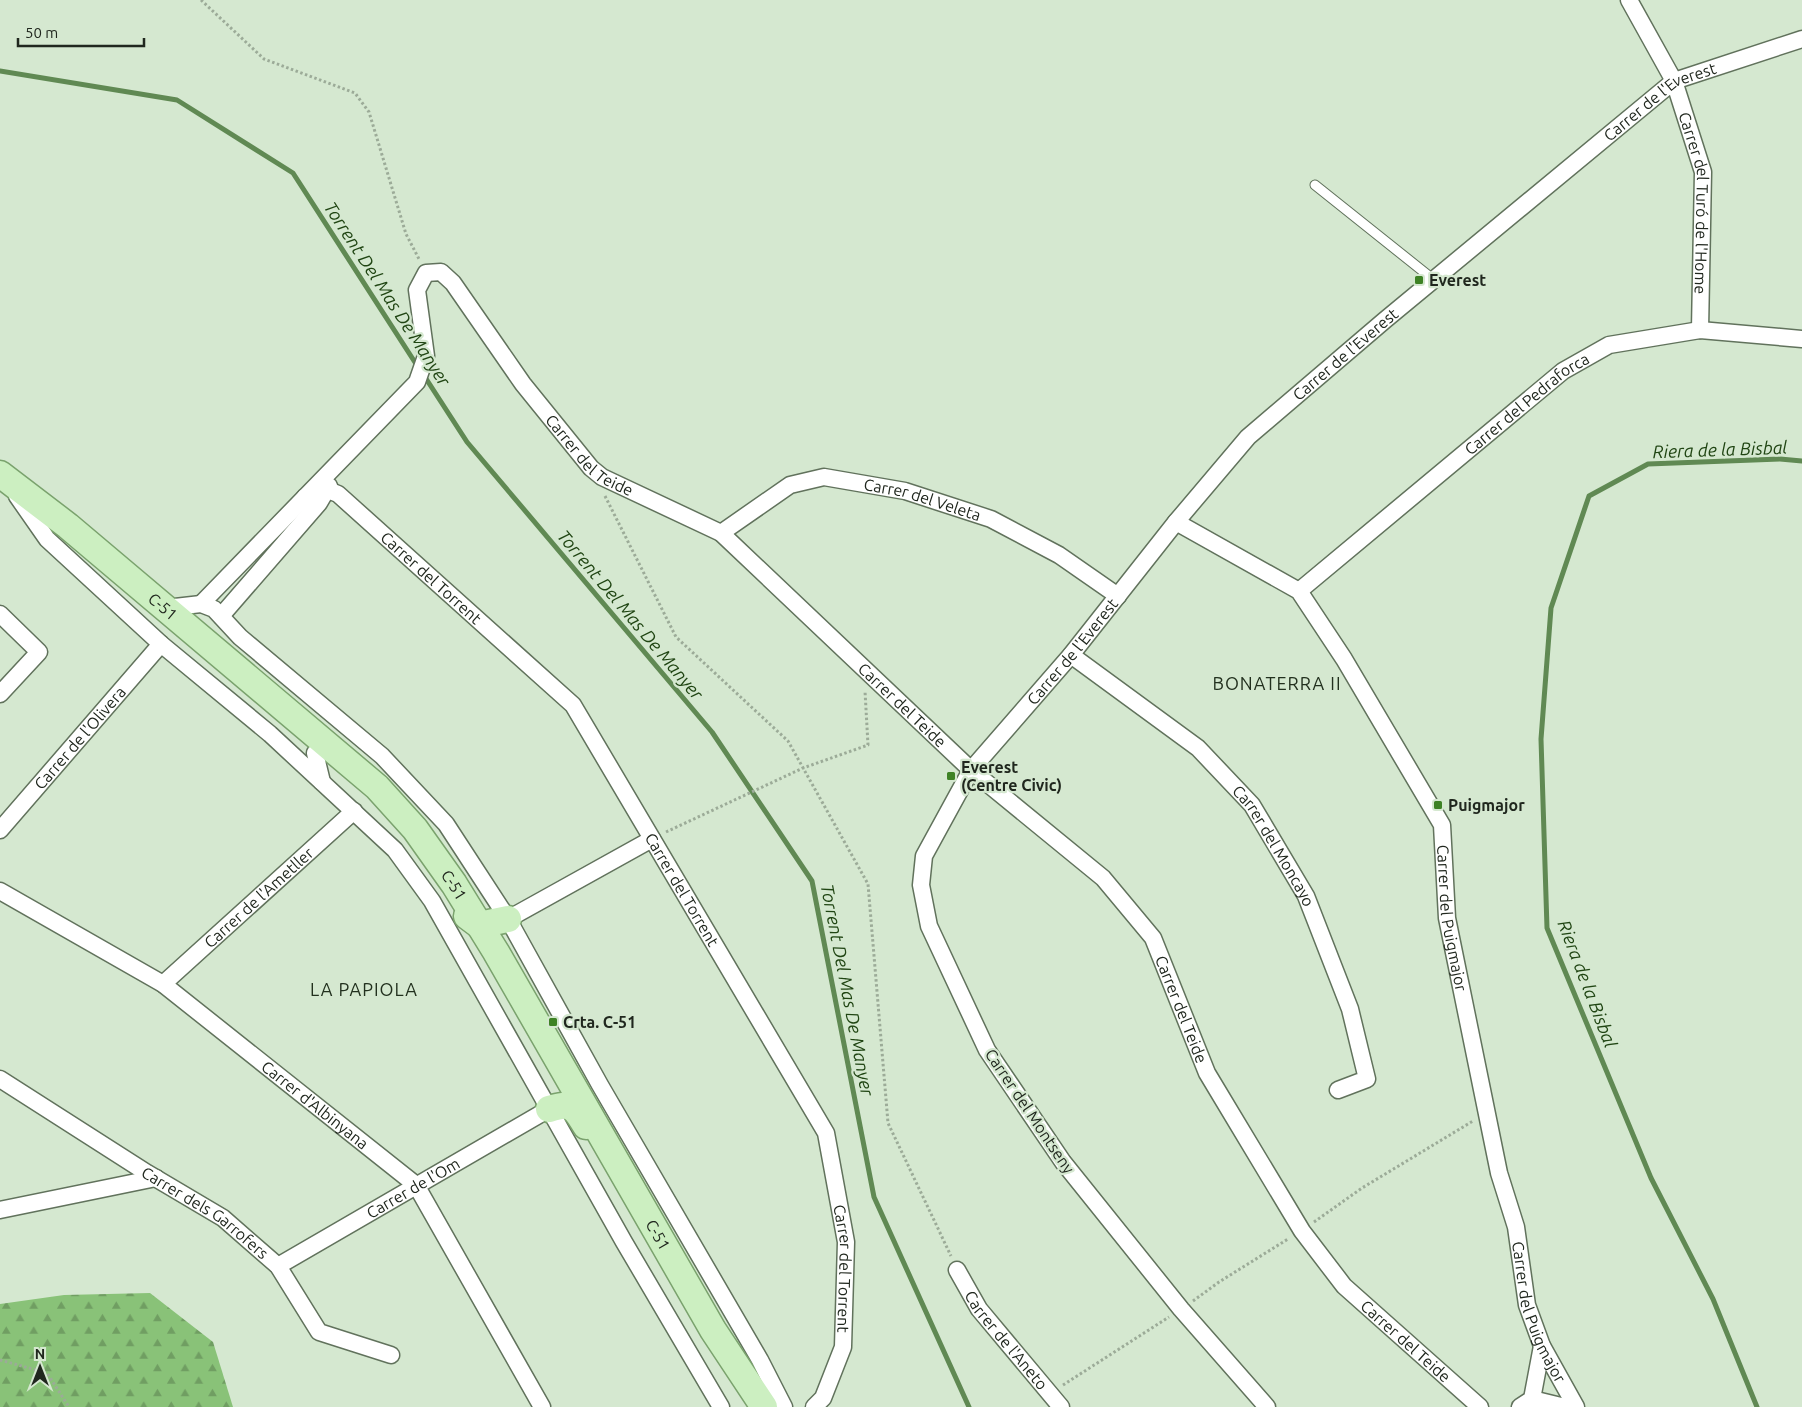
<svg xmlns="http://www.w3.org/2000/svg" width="1802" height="1407" font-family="Ubuntu,sans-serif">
	<defs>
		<pattern id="forest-firs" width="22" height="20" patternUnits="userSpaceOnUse" patternTransform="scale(1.25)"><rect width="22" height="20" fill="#89c278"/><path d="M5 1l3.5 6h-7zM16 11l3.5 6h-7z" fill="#709e62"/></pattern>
	</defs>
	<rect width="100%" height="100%" fill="#d5e8d0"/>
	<path fill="url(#forest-firs)" d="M150 1293 213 1342 233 1407H0V1304L64 1295Z"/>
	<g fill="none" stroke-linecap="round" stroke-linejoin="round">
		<path stroke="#608953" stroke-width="5" d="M0 71 177 100 293 173 418 367
			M423 374 467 442 712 732 812 881 874 1197 969 1407
			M1757 1407 1713 1299 1651 1178 1547 928 1541 739 1551 608 1589 496 1648 464 1780 459 1802 461"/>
		<g stroke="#61725c" stroke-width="11">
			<path id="lane" d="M1315 185 1434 280"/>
		</g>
		<g stroke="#61725c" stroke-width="19">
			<g id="street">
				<path id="s1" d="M1629 0 1674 81 1703 172 1700 330"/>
				<path d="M17 496 47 539 161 644 270 734 395 850 432 901 624 1242 721 1407"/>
				<path id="s2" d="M305 497 328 490 338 494 573 705 826 1133 846 1242 843 1347 823 1398 814 1407"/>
				<path id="s3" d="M1176 522 1299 591 1344 659 1442 825 1447 918 1499 1173 1516 1227 1527 1305 1542 1346 1576 1407"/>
				<path id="s4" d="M721 533 790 485 824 477 905 491 991 519 1059 555 1118 596"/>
				<path id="s5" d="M1299 591 1563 371 1609 345 1700 330 1802 339"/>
				<path id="s6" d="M201 604 417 382 426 356 417 290 426 273 441 272 453 283 523 384 591 468 602 477 721 533 971 770 1103 878 1153 938 1207 1073 1302 1231 1344 1286 1480 1407"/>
				<path d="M166 608 201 604 214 609 240 637 382 756 446 824 508 919 600 1085 760 1360 784 1407"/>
				<path d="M0 614 39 652 0 694"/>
				<path d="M221 616 319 503 329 486"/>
				<path id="s7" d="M1071 655 1198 748 1252 805 1306 896 1350 1009 1367 1079 1338 1090"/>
				<path d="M315 753 322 782"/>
				<path id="s8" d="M0 830 161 644"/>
				<path id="s9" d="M0 891 163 984 416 1185 542 1407"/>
				<path d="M508 919 652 839"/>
				<path id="s10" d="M163 984 354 811"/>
				<path id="s11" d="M0 1079 147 1173 223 1218 278 1266 319 1332 391 1355"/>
				<path d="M0 1210 156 1178"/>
				<path id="s12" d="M278 1266 549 1109"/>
				<path id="s13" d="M957 1270 979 1309 1061 1407"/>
				<path d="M1532 1399 1565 1407"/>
				<path id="s14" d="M1267 1407 1181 1309 1063 1162 987 1050 929 926 921 885 924 856 971 770 1071 655 1176 522 1248 437 1385 320 1674 81 1802 39"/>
				<path d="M1520 1407 1532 1399 1542 1346"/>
			</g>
		</g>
		<g stroke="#7aa26d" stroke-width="29">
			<g id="primary">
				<path id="s15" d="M0 474 68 526 377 787 415 829 454 884 496 952 713 1330 764 1407"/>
				<path d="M467 916 479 925 508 919"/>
				<path d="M549 1109C571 1102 574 1106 586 1126"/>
			</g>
		</g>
		<path stroke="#9cab98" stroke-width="3" stroke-dasharray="2.5 2.5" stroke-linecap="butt" d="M201 0 264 59 355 93 369 112 406 234 419 259
			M605 496 676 637 788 741 868 884 888 1123 951 1256
			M666 832 803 768 868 745 865 691
			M1314 1222 1362 1188 1473 1121
			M1193 1301 1219 1282 1288 1239
			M0 1360 47 1373 69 1407
			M1063 1385 1169 1317"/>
		<use href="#lane" stroke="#fff" stroke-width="9"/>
		<use href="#street" stroke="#fff" stroke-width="16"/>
		<use href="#primary" stroke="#ccefc1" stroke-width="26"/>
	</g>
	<g fill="#3e8225" stroke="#d5e8d0" stroke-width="2">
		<rect x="1414" y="275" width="10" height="10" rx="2.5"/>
		<rect x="946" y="771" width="10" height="10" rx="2.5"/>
		<rect x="1433" y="800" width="10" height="10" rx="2.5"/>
		<rect x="548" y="1017" width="10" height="10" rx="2.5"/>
	</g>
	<g text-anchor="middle" stroke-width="4.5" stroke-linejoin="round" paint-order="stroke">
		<g font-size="16" fill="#20271e" stroke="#d5e8d0">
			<text dy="6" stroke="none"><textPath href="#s14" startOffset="1726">Carrer de l'Everest</textPath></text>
			<text dy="6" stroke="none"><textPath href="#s1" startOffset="218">Carrer del Turó de l'Home</textPath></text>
			<text dy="6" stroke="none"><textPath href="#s14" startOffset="1321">Carrer de l'Everest</textPath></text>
			<text dy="6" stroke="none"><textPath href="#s5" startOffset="295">Carrer del Pedraforca</textPath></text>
			<text dy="6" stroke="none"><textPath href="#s6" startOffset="676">Carrer del Teide</textPath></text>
			<text dy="6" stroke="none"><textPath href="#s4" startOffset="220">Carrer del Veleta</textPath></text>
			<text dy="6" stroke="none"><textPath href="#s2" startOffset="160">Carrer del Torrent</textPath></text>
			<text dy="6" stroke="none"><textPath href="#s15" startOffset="210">C-51</textPath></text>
			<text dy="6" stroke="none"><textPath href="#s14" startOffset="916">Carrer de l'Everest</textPath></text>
			<text dy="6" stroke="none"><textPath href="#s6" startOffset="1081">Carrer del Teide</textPath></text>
			<text dy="6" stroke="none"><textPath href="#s8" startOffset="122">Carrer de l'Olivera</textPath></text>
			<text dy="6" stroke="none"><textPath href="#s7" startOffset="282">Carrer del Moncayo</textPath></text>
			<text dy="6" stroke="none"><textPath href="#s15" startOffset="615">C-51</textPath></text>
			<text dy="6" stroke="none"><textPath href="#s2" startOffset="565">Carrer del Torrent</textPath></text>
			<text dy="6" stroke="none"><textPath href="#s10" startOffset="129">Carrer de l'Ametller</textPath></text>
			<text dy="6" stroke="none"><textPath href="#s3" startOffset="509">Carrer del Puigmajor</textPath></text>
			<text dy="6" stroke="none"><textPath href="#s6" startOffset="1501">Carrer del Teide</textPath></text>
			<text dy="6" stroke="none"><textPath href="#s9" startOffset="382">Carrer d'Albinyana</textPath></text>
			<text transform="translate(1030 1111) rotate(56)" y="6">Carrer del Montseny</text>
			<text dy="6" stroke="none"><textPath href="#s12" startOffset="156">Carrer de l'Om</textPath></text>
			<text dy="6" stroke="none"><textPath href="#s11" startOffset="245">Carrer dels Garrofers</textPath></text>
			<text dy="6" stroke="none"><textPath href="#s15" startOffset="1020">C-51</textPath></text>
			<text dy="6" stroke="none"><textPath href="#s2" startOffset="985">Carrer del Torrent</textPath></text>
			<text dy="6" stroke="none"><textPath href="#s3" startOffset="914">Carrer del Puigmajor</textPath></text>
			<text dy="6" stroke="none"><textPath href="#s13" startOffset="86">Carrer de l'Aneto</textPath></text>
			<text dy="6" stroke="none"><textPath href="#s6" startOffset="1906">Carrer del Teide</textPath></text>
		</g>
		<g font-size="16" font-weight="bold" fill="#20271e" stroke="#d5e8d0" text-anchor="start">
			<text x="1429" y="286">Everest</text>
			<text x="961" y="773">Everest<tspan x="961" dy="18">(Centre Civic)</tspan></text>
			<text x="1448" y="811">Puigmajor</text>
			<text x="563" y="1028">Crta. C-51</text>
		</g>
		<g font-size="18" font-style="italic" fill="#204513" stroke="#d5e8d0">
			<text transform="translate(387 294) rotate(57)" y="6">Torrent Del Mas De Manyer</text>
			<text transform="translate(1720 450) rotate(-2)" y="6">Riera de la Bisbal</text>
			<text transform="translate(630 615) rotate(50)" y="6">Torrent Del Mas De Manyer</text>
			<text transform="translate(1587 984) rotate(69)" y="6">Riera de la Bisbal</text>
			<text transform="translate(847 990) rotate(79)" y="6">Torrent Del Mas De Manyer</text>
		</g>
		<g font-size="18" letter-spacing="1" fill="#22301e" stroke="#d5e8d0">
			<text x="1277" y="690">BONATERRA II</text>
			<text x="364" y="996">LA PAPIOLA</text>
		</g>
	</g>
	<g transform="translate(40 1367)" stroke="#d5e8d0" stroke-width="4" paint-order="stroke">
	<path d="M0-4L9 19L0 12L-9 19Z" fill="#20271e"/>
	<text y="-8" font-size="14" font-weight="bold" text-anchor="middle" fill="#20271e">N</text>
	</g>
	<path d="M18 38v8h126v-8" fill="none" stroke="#20271e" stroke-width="2.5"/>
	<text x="25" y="38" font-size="15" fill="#20271e" stroke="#d5e8d0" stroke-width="4" paint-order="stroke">50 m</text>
</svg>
